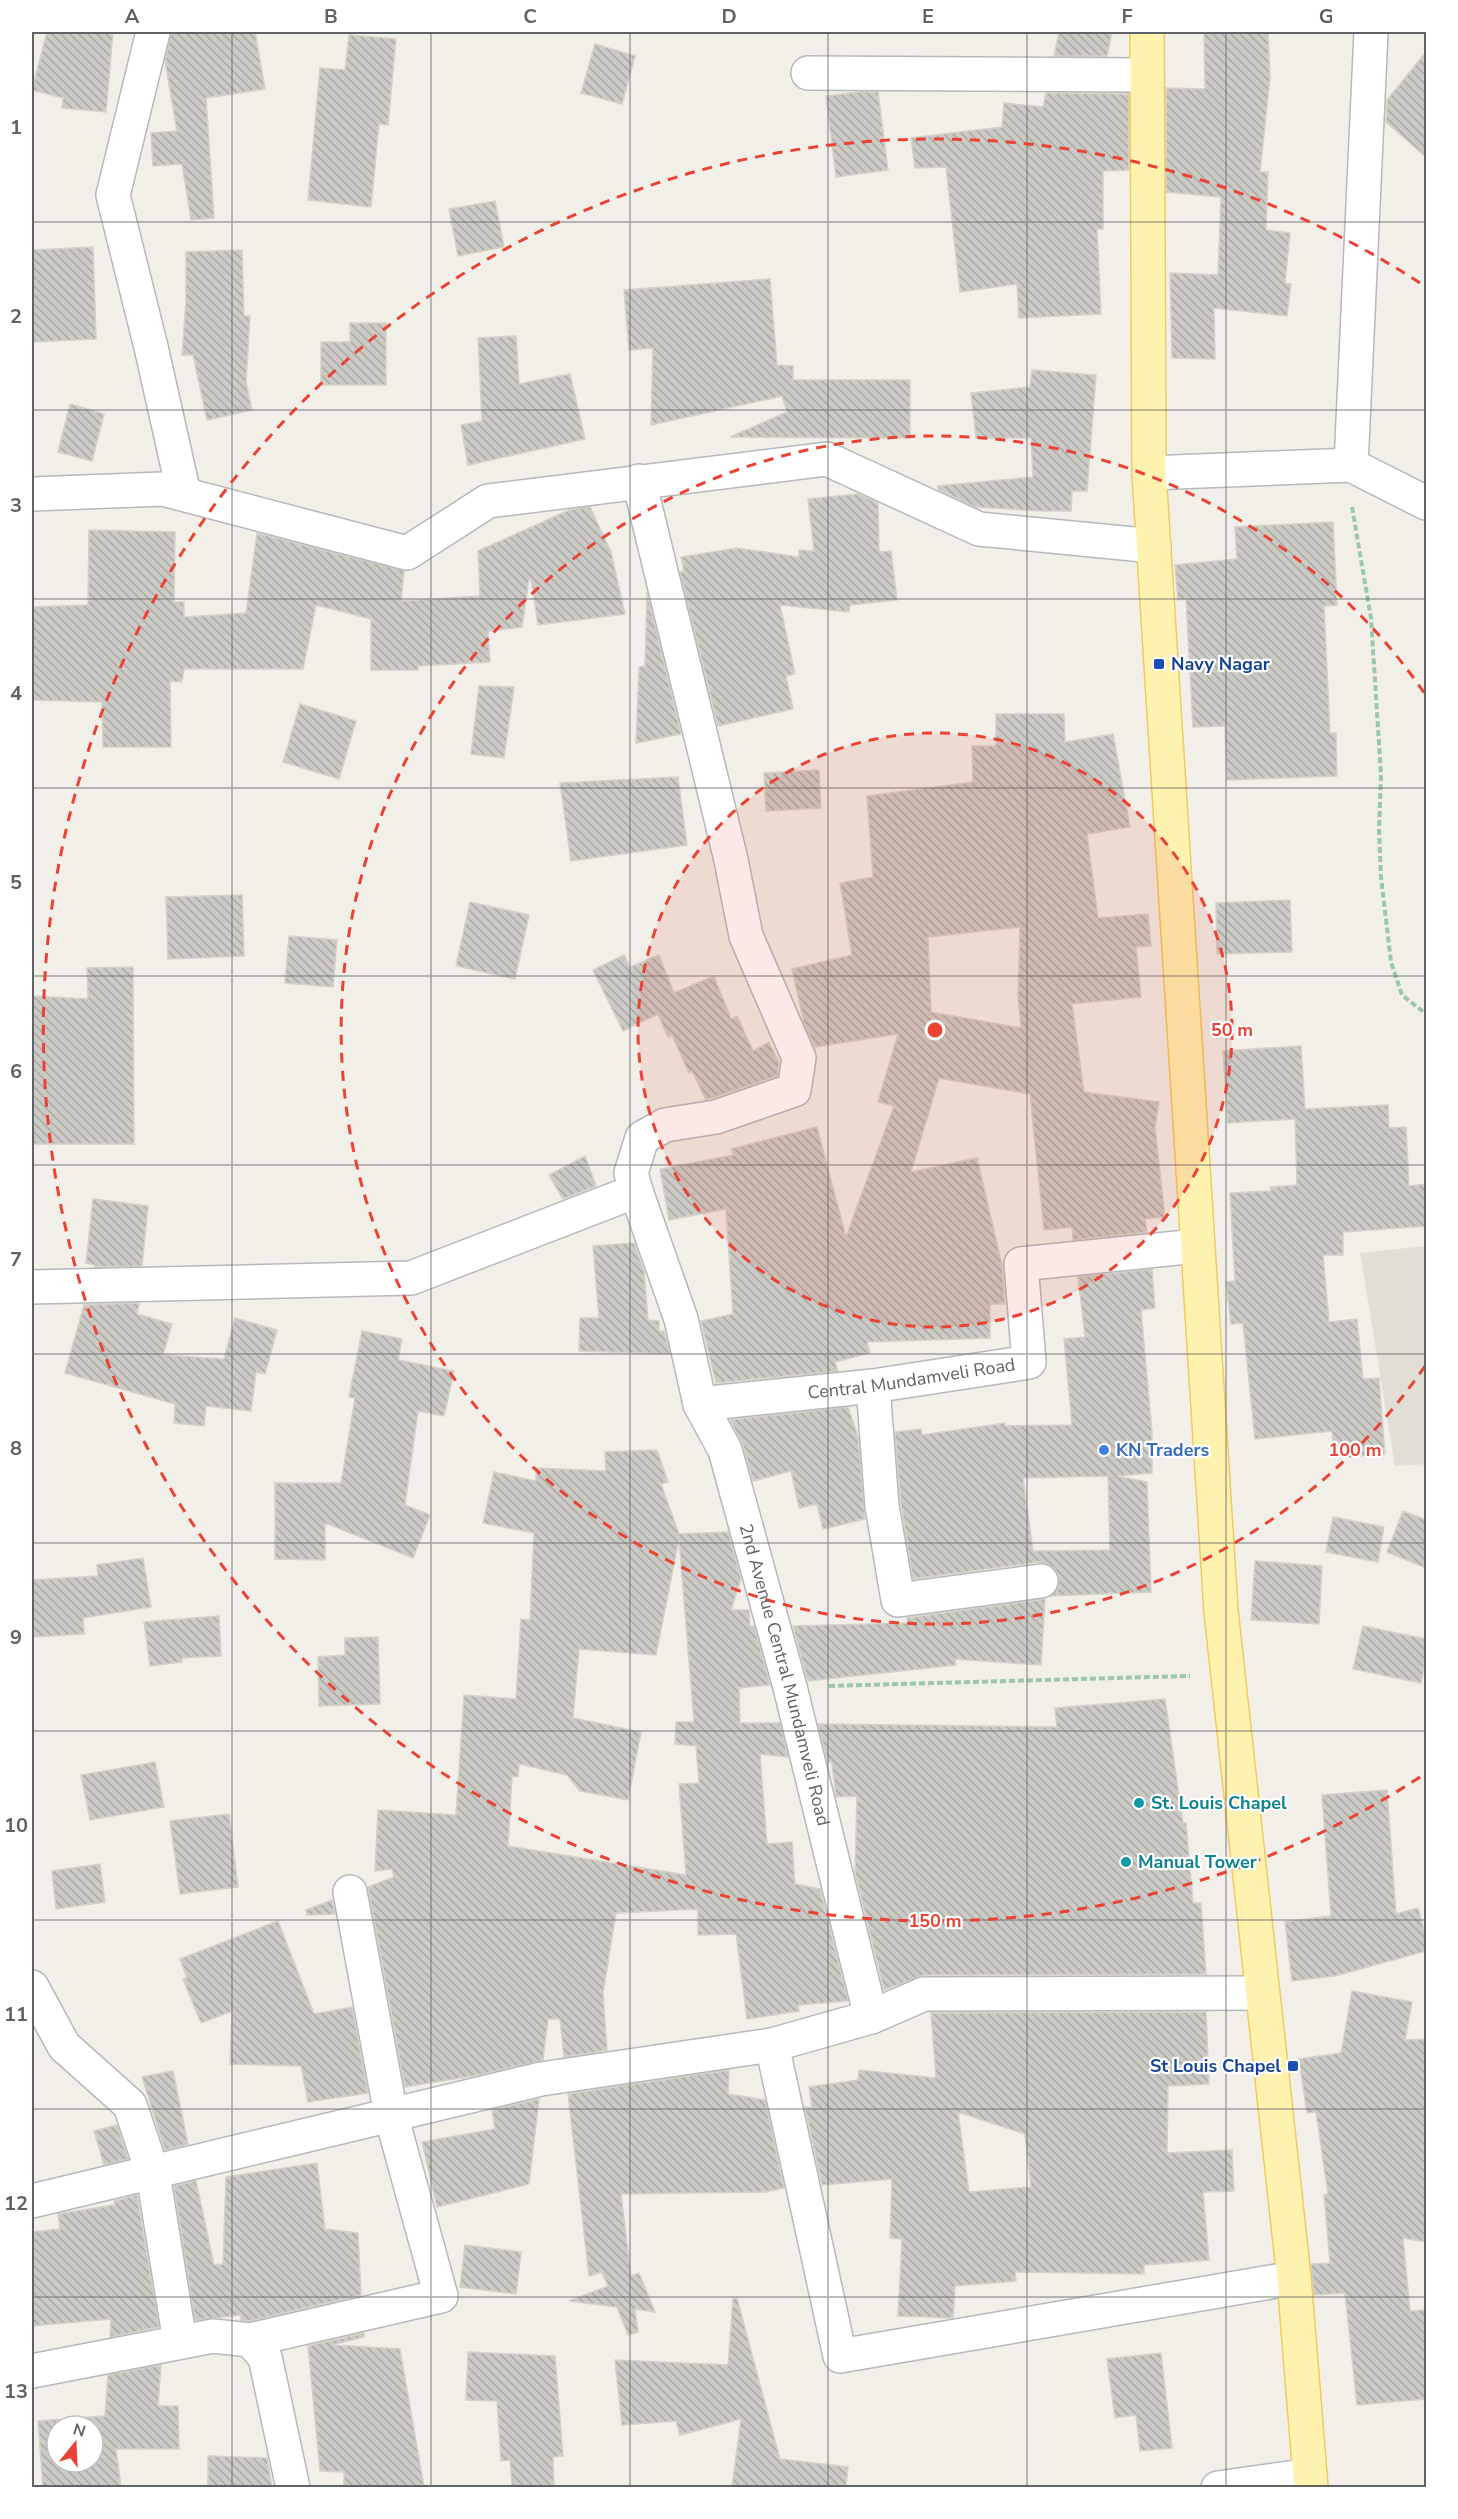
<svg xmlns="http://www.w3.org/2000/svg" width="1458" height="2519" font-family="'Nunito Sans',sans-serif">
	<defs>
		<pattern id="building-back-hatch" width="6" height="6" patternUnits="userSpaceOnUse" patternTransform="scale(1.5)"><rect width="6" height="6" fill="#cccac5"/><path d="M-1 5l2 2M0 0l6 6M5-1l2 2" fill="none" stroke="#a9a8a4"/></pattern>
	</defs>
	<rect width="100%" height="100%" fill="#f1efe8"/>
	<path fill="#e1ded6" d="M1426 1246V1464L1395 1466 1360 1253Z"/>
	<path fill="url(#building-back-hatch)" stroke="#d6d1c6" stroke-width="1.5" fill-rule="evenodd" d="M47 32H113L106 112 62 108 63 98 32 90Z
		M171 32H255L265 89 206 98 214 218 191 220 182 164 153 166 151 133 177 131 165 61Z
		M1059 32H1112L1107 56H1054Z
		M1204 32H1268L1270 78 1260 172H1268L1266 230 1290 233 1285 283 1291 284 1287 316 1214 308 1215 359 1172 358 1170 273 1218 275 1221 197 1166 192V88L1205 89Z
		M349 35 396 39 388 125 379 124 371 207 308 200 320 68 345 70Z
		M595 44 635 56 622 104 581 93Z
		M1426 52V157L1386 122 1387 100Z
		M860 92H878L888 170 836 177 826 96Z
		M1046 93 1129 94V170L1103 171V229H1097L1101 314 1019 318 1017 284 960 292 946 167 915 168 911 138 1002 127 1004 103 1043 107Z
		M495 201 504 247 458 256 449 209Z
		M93 247 96 339 32 342V250Z
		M242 250 244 316H250L246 382 252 410 207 420 193 355H182L186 301V252Z
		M770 279 777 365 793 366V380H910V438L730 437 787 412 782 396 651 425 653 348 629 350 624 290Z
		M350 323H386V385H321V342H350Z
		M516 336 519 384 570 374 585 439 468 465 461 425 482 421 478 338Z
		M1032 370 1096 375 1087 491H1072L1071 511H1041L975 507 938 489V486L1033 477 1031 438H976L971 393 1030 387Z
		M70 404 104 414 92 461 58 452Z
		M858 494 878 503 879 552 891 551 897 600 850 605 849 612 780 605 795 674 786 676 793 709 718 726 680 572 684 571 681 557 737 548 799 557V550L814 551 808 499Z
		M590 507 611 552 625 614 538 625 531 579H529L522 627 488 631 490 662 418 666V670H371V619L316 605 303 669H184L182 682 170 681 171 747H103L102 702 32 700V607L88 605 89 530 175 532 174 602H184V617L246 613 257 533 404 571 401 601 480 596 478 551 569 510Z
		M1333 522 1337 605 1324 606 1330 733H1336L1337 776 1227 780 1225 726 1193 727 1186 599 1178 600 1175 565 1237 559 1235 527Z
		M647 592 681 734 636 743 639 667 645 666Z
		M479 686 514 687 504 758 471 754Z
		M300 704 356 721 339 779 283 762Z
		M996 714H1064L1065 742 1113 734 1130 827 1087 834 1098 918 1148 914 1151 946 1136 947 1141 997 1072 1004 1084 1092 1159 1102 1155 1127 1165 1217 1145 1219 1147 1232 1073 1240 1072 1227 1044 1230 1030 1094 939 1078 911 1172 977 1158 1002 1265 1005 1304H990V1338L867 1342 870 1353 835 1362 838 1371 716 1383 701 1321 733 1314 726 1209 669 1220 660 1169 734 1155 731 1149 817 1127 846 1237 894 1106 878 1102 898 1034 815 1047 804 1023 792 969 852 955 840 883 873 877 867 796 973 782 972 746H996ZM1020 927 1018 997 1021 1028 931 1012 928 937Z
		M819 770 821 808 766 811 764 773Z
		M678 777 687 845 571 861 560 783Z
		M242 895 244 956 168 959 166 897Z
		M1290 900 1292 952 1217 954 1216 903Z
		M470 902 529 915 515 979 456 966Z
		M289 936 337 940 333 987 285 983Z
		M624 955 630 967 659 955 674 993 714 976 731 1019 737 1016 753 1051 769 1042 779 1063 777 1076 706 1100 692 1071 689 1073 672 1035 668 1037 658 1014 623 1031 593 970Z
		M133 967 134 1144H32V996L88 999 87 968Z
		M1301 1046 1305 1109 1388 1105 1389 1128 1406 1127 1409 1186 1426 1184V1226L1343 1232V1255H1323L1329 1322 1357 1319 1363 1379 1379 1378 1385 1454 1334 1458 1332 1431 1255 1439 1243 1323 1231 1324 1226 1282 1235 1281 1230 1193 1271 1191 1270 1187 1297 1185 1295 1119 1228 1123 1223 1051Z
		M585 1156 596 1186 563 1199 549 1175Z
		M93 1199 148 1206 142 1266 95 1267V1265L86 1263Z
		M634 1243 644 1271 648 1320 659 1321V1332L664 1331 670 1354 579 1351 580 1318H599L593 1246Z
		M1152 1269 1155 1308 1141 1310 1152 1432V1473L1117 1476 1147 1482 1151 1592 1051 1596 1058 1589 1059 1578 1055 1569 1048 1564 1039 1562 913 1579 901 1504 895 1432 921 1429 922 1435 1005 1423V1426L1072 1425 1064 1339 1085 1337 1078 1277ZM1108 1476 1110 1550 1033 1551 1023 1478Z
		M139 1303 137 1314 172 1324 163 1355 224 1359 235 1318 277 1330 265 1374 256 1372 251 1411 206 1406 204 1426 174 1423 175 1404 65 1373 84 1305Z
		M362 1331 402 1339 398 1360 454 1371 444 1416 418 1411 405 1505 430 1515 413 1558 325 1523V1560L275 1559V1483H341L355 1398 349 1397Z
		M848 1407 858 1437 865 1519 823 1529 817 1504 799 1508 791 1471 753 1481 743 1445 730 1420Z
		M657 1450 668 1482 661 1484 679 1534 728 1532 741 1579 731 1610H749L750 1627 754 1626 770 1685 739 1688 740 1723H780L788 1757 760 1754 767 1844 792 1842 795 1884 820 1889 848 2001 798 2005 799 2011 747 2019 736 1934 698 1935V1909L616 1913 603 1993 607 2050 564 2057 560 2019H548L543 2060 473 2076 405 2087 368 1887 394 1877 392 1869 375 1871 378 1810 456 1815 464 1695 516 1699 521 1619 530 1620 534 1533 483 1523 494 1472 536 1481V1468L606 1471 605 1452ZM679 1539 694 1722H676L675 1744 696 1746 699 1783 679 1784 686 1875 508 1846 512 1776 518 1777 519 1764 567 1775 580 1791 628 1800 641 1732 573 1718 579 1649 656 1655Z
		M1403 1511 1426 1520V1568L1387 1552Z
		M1333 1517 1384 1527 1378 1562 1326 1552Z
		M143 1558 151 1607 83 1618 84 1634 32 1637V1580L98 1576 97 1565Z
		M1255 1561 1322 1566 1319 1624 1251 1620Z
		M1045 1599 1041 1665 955 1659 956 1665 808 1681 793 1626 908 1623 907 1618Z
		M219 1616 221 1656 182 1658V1662L150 1666 144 1622Z
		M1363 1626 1426 1639V1656L1421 1683 1353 1669Z
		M378 1637 380 1704 319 1706 318 1657 345 1655V1638Z
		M1165 1699 1183 1823H1186L1193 1903H1201L1206 1974 924 1975 884 1990 855 1872 857 1796 836 1797 832 1763 828 1762 818 1724 1057 1727 1055 1708Z
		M155 1762 164 1807 90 1820 81 1775Z
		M1387 1790 1396 1914 1418 1908 1426 1937V1951L1335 1976 1292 1981 1285 1922 1331 1916 1322 1795Z
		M229 1814 238 1887 180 1894 170 1821Z
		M100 1864 105 1902 56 1909 52 1871Z
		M332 1900 335 1914 307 1915 306 1910Z
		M278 1921 314 2014 352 2007 368 2093 308 2102 301 2066 230 2064 232 2011 201 2023 183 1979 187 1978 180 1959Z
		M1352 1991 1412 2002 1405 2040 1426 2039V2242L1403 2238 1410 2311 1426 2310V2399L1357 2405 1345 2293 1314 2295 1311 2264 1330 2263 1324 2195 1328 2194 1316 2112 1307 2113 1299 2059 1341 2053Z
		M1206 2012 1209 2084 1168 2086 1167 2153 1232 2150 1234 2191 1203 2192 1209 2260 1144 2265V2274L1015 2272 1016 2281 955 2286 953 2318 898 2316 902 2239 890 2238 892 2179 822 2185 805 2107 812 2108 809 2087 858 2080 859 2070 936 2078 931 2013ZM958 2112 1025 2134 1031 2187 969 2192Z
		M729 2070 728 2094 765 2100 784 2188 765 2192 621 2194 631 2276 639 2273 655 2312 635 2309 638 2332 628 2335 617 2307 569 2301 608 2286 602 2272 589 2276 568 2094Z
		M173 2071 188 2144 165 2150 142 2077Z
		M539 2099 529 2184 437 2207 422 2142 495 2129 492 2110Z
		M117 2125 128 2159 104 2165 94 2131Z
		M317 2163 325 2229 358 2233 361 2295 249 2321 241 2320V2315L195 2320 174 2186 196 2181 214 2265 223 2264 226 2177Z
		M137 2195 159 2327 110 2337 111 2319 32 2326V2232L60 2229 58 2214 115 2205 114 2201Z
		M465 2245 521 2252 516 2294 460 2287Z
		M737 2298 780 2459 848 2467 846 2487H732L741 2419 680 2435 676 2421 622 2425 615 2360 728 2365 733 2299Z
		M364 2333V2337L332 2345 400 2349 424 2487H344V2472L320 2471 308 2346Z
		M468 2352 555 2356 563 2456 553 2457 554 2487H512L510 2460 501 2461 497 2401 466 2400Z
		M1161 2353 1172 2448 1140 2451 1136 2415 1115 2418 1107 2359Z
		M161 2365 158 2406H178L179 2449H116L121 2487H43L38 2421 105 2416 108 2375ZM57 2426H93V2462H57Z
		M208 2456 267 2458 272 2487H208Z"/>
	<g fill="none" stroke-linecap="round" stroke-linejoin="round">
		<g stroke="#b5b8bc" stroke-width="36">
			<g id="minor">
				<path d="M153 32 113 195 151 347 184 494"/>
				<path d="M808 73 1146 75"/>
				<path d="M1351 465 1371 32"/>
				<path d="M1149 473 1351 465 1426 503"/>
				<path d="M32 494 163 489 407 553 488 501 827 459 979 529 1154 546"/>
				<path d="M636 1191 631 1173 642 1138 665 1125 716 1117 794 1090 799 1058 746 936 731 860 639 481"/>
				<path id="s1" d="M32 1287 411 1278 636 1191 681 1319 700 1404 725 1450 790 1687 871 2017 924 1994 1262 1993"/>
				<path d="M873 1386 882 1506 898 1600 1041 1581"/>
				<path id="s2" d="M700 1404 873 1386 1029 1362 1021 1264 1197 1246"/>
				<path d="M350 1892 391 2115 541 2079 772 2045 840 2356 1294 2278"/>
				<path d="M32 1987 64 2046 130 2105 153 2174 180 2342"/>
				<path d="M772 2045 871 2017"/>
				<path d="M32 2201 391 2115 441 2296 250 2340"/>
				<path d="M32 2371 213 2336 250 2340 265 2357 293 2488"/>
				<path d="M1218 2488 1310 2475"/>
			</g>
		</g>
		<g stroke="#f2c960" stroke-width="36">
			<path id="major" d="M1147 32 1149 473 1221 1611 1294 2278 1311 2488"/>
		</g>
		<path stroke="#9cc7a9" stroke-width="4" stroke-dasharray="6 3" stroke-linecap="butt" d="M1352 507 1371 618 1381 775 1379 830 1381 877 1391 962 1402 995 1426 1014
			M829 1686 1190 1676"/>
		<use href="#minor" stroke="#fff" stroke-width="33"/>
		<use href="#major" stroke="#fff2af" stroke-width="33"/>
	</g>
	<path fill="none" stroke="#5f6368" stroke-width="1.5" stroke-opacity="0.55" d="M232 32V2488M431 32V2488M630 32V2488M828 32V2488M1027 32V2488M1226 32V2488M32 222H1426M32 410H1426M32 599H1426M32 788H1426M32 976H1426M32 1165H1426M32 1354H1426M32 1543H1426M32 1731H1426M32 1920H1426M32 2109H1426M32 2297H1426"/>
	<circle cx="935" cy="1030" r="297" fill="#ea4335" fill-opacity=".12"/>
	<g fill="none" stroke="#ea4335" stroke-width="3" stroke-dasharray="10 8">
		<circle cx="935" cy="1030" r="297"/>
		<path d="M1425 1366A594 594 0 1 1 1425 694"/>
		<path d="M1420 1777A891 891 0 1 1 1420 283"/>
	</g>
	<g fill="#1a4fb4" stroke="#fff" stroke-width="2">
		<rect x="1153" y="658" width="12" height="12" rx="3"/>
		<rect x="1287" y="2060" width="12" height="12" rx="3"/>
	</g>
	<circle fill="#3f7fe0" stroke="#fff" stroke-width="2" cx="1104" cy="1450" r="6"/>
	<g fill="#0f9aa8" stroke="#fff" stroke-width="2">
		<circle cx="1139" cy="1803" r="6"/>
		<circle cx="1126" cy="1862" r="6"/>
	</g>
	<g text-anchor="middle" stroke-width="4.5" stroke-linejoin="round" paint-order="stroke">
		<g font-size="18" font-weight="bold" fill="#164399" stroke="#fff" text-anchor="start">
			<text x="1171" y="670">Navy Nagar</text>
			<text x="1281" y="2072" text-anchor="end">St Louis Chapel</text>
		</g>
		<g font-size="18" fill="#5f6368" stroke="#fff">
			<text dy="6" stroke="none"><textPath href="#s2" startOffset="213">Central Mundamveli Road</textPath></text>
			<text dy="6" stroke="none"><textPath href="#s1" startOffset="1128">2nd Avenue Central Mundamveli Road</textPath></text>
		</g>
		<g font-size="18" font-weight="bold" fill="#366cbe" stroke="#fff" text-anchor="start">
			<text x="1116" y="1456">KN Traders</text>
		</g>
		<g font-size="18" font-weight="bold" fill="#0d838f" stroke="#fff" text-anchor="start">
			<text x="1151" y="1809">St. Louis Chapel</text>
			<text x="1138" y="1868">Manual Tower</text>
		</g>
	</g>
	<circle cx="935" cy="1030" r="9" fill="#ea4335" stroke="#fff" stroke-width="3"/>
	<g font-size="18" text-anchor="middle" font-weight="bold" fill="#ea4335" stroke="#fff" stroke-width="4.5" stroke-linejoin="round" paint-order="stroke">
		<text x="1232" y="1036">50 m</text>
		<text x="1355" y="1456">100 m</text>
		<text x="935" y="1927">150 m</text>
	</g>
	<rect width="1458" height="2519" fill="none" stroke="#ffffff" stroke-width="66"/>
	<g transform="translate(75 2444) rotate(18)"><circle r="28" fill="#ffffff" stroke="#bfc1c3" stroke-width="1.5"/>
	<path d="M0-4.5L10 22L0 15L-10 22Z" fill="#ea4335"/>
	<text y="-9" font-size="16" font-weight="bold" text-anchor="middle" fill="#5f6368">N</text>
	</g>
	<rect x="33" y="33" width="1392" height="2453" fill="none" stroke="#5f6368" stroke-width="2"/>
	<g font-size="20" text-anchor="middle" font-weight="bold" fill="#5f6368">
		<text x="132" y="23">A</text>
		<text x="331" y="23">B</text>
		<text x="530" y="23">C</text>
		<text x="729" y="23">D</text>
		<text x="928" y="23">E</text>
		<text x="1127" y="23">F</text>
		<text x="1326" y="23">G</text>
		<text x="16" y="134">1</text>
		<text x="16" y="323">2</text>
		<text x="16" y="512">3</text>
		<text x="16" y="700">4</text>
		<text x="16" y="889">5</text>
		<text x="16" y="1078">6</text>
		<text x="16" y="1266">7</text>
		<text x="16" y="1455">8</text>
		<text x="16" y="1644">9</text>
		<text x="16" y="1832">10</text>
		<text x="16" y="2021">11</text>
		<text x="16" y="2210">12</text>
		<text x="16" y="2398">13</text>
	</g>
</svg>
